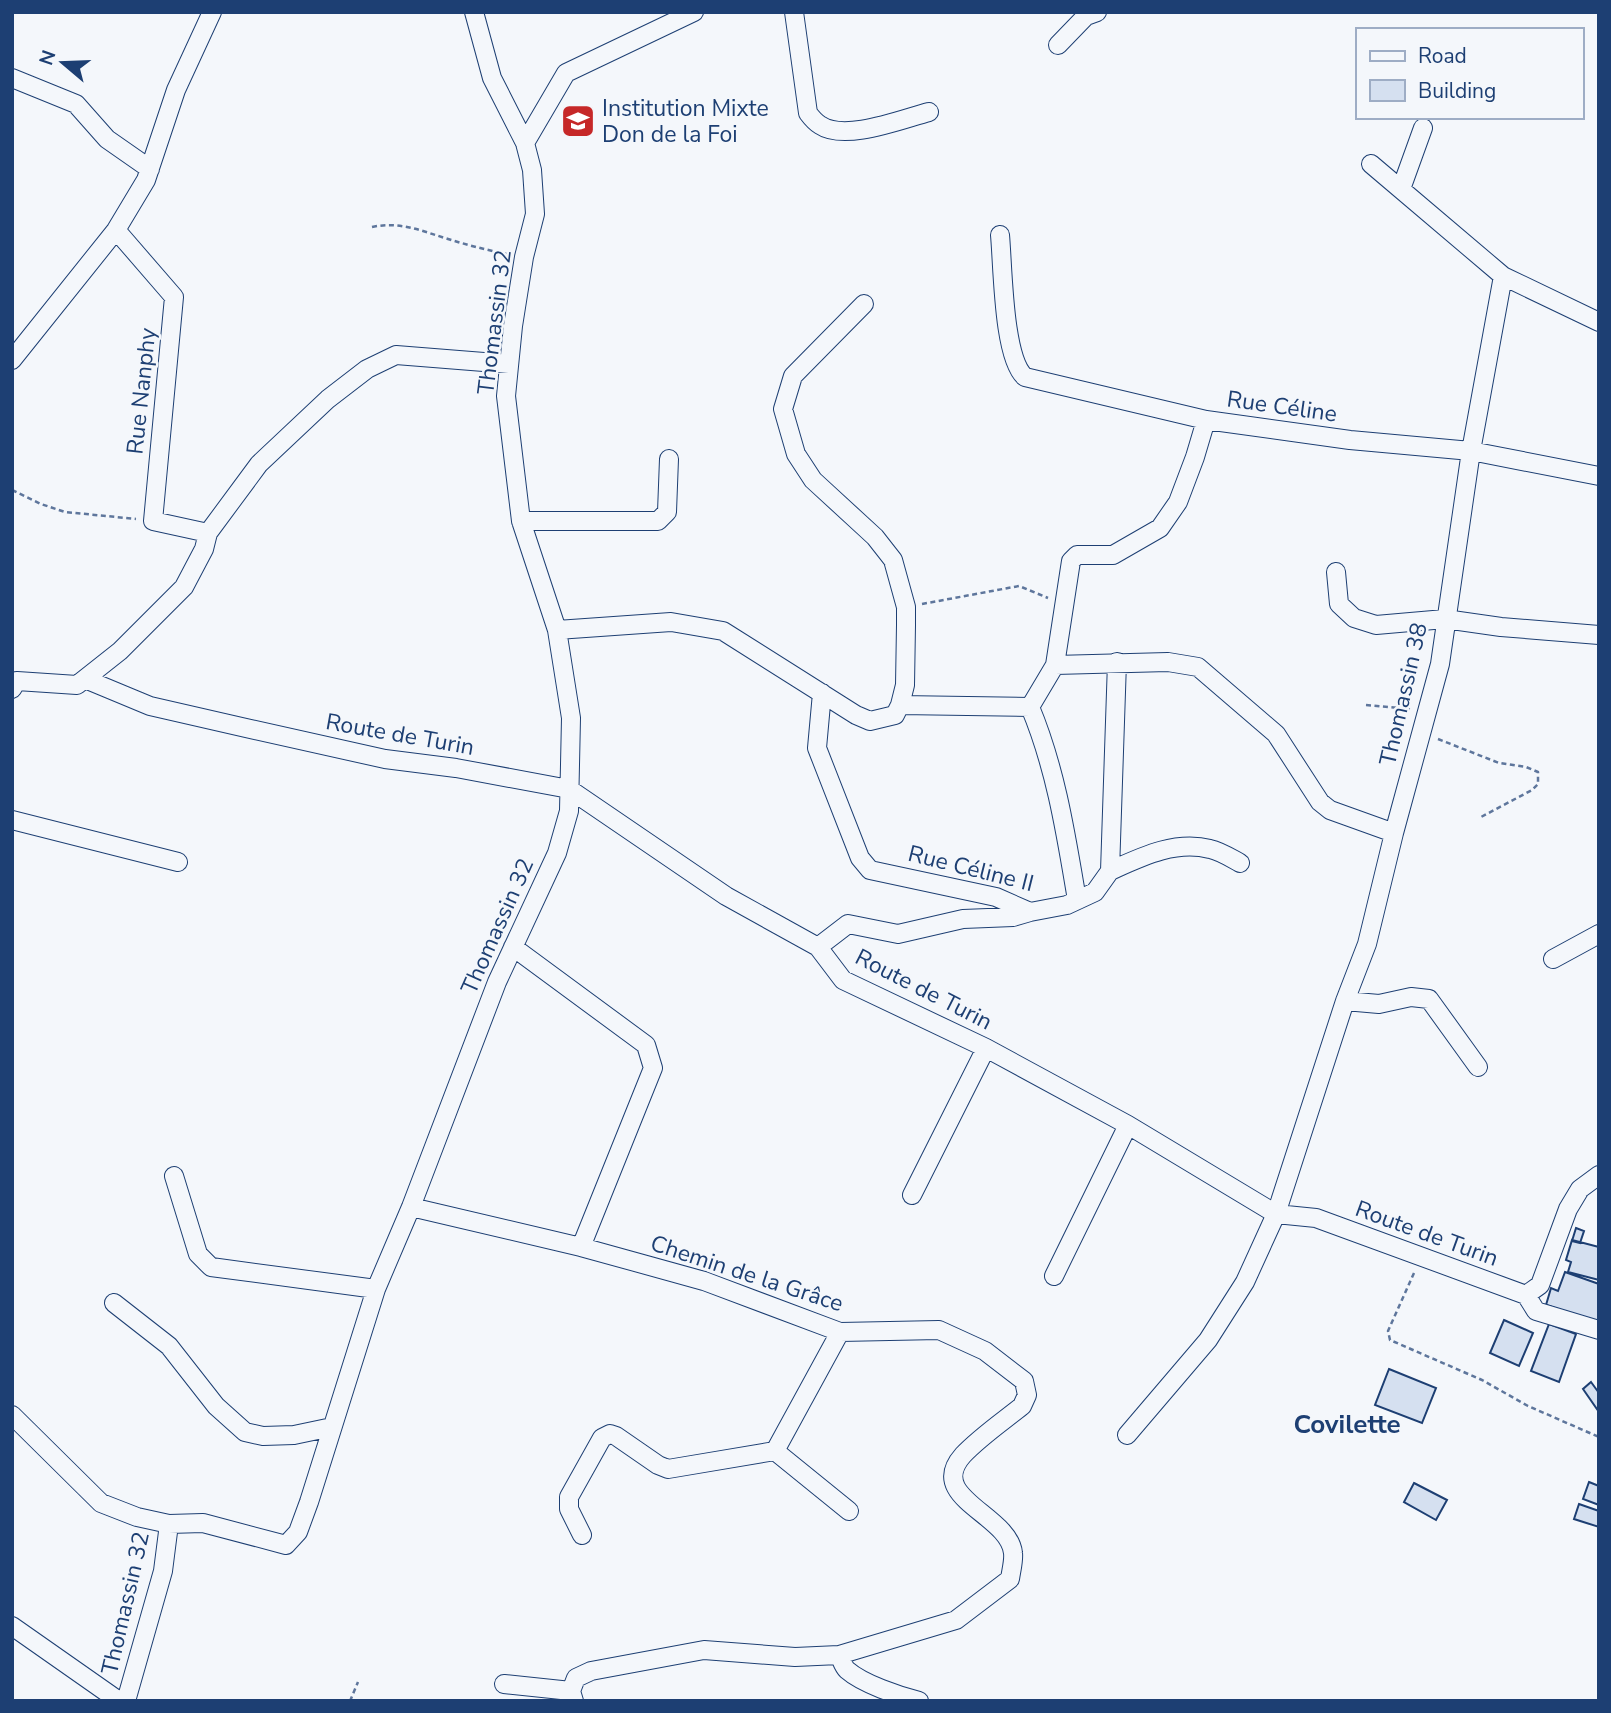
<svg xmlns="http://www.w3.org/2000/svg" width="1611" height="1713" font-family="'Nunito Sans',sans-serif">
	<rect width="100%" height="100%" fill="#f4f7fb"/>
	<path fill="#d5e0f0" stroke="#1d3f73" stroke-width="2" d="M1576 1228 1584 1231 1580 1243 1572 1241Z
		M1572 1240 1599 1247V1280L1568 1272 1571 1262 1566 1260Z
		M1565 1272 1599 1284 1598 1323 1546 1305 1551 1288 1558 1291Z
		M1504 1320 1533 1333 1519 1366 1490 1353Z
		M1549 1324 1576 1334 1559 1382 1531 1371Z
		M1389 1369 1436 1388 1422 1423 1375 1405Z
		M1591 1382 1599 1393V1412L1583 1389Z
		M1589 1482 1599 1486V1505L1583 1499Z
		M1414 1483 1447 1500 1436 1520 1404 1502Z
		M1579 1504 1599 1511V1527L1574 1519Z"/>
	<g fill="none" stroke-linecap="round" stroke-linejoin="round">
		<g stroke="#1d3f73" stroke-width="20">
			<path id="minor" d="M794 12 808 113C811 117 815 122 820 125 845 142 902 119 929 112
				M1058 45 1086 16 1097 12
				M12 78 76 104 107 139 150 169
				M525 143 566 73 694 12
				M1371 164 1503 276 1599 322
				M1401 189 1423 128
				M116 230 174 297 153 521 208 533
				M1000 235C1003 267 1003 358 1025 377L1206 420 1350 440 1471 451 1599 476
				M12 360 116 230 146 180 176 90 212 12
				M521 521H658L667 512 669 459
				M1336 572 1339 604 1354 618 1376 625 1445 619 1501 627 1599 635
				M557 630 671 622 723 631 856 715 870 721 895 715 900 705 905 685 906 625V607L893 560 875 537 813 480 796 454 783 409 793 376 864 304
				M1055 665 1168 662 1198 667 1276 734 1320 802 1330 810 1394 833
				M85 679 150 706 246 728 385 759 456 768 569 789 726 896 818 947 843 980 986 1048 1128 1125 1276 1214 1316 1218 1526 1295 1540 1285 1568 1209 1580 1189 1599 1175
				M12 689 17 681 77 685 120 651 184 587 204 549 208 533 259 464 328 399 367 369 396 355 509 364
				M822 693 817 748 860 858 870 870 996 897 1030 912 1067 905 1095 892 1110 871 1117 662
				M900 705 1030 707 1055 665 1071 561 1077 555H1113L1160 528 1178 502 1195 457 1206 420
				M1030 707C1056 769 1066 835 1077 900
				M12 820 178 862
				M1110 871C1141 857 1175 840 1210 849 1220 851 1231 858 1240 863
				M513 947 646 1045 653 1068 581 1247
				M818 947 848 924 898 934 963 919 1013 917 1030 912
				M1553 959 1599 934
				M1345 1001 1379 1004 1411 997 1429 999 1478 1067
				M174 1176 198 1254 211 1267 376 1289
				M912 1195 986 1048
				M411 1207 581 1247 704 1281 840 1332 939 1330 985 1351 1024 1381 1027 1395 1022 1406C1002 1422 980 1437 963 1455 925 1498 1009 1514 1013 1553 1014 1561 1011 1571 1010 1579L956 1620 839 1655C842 1661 843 1666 847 1670 863 1684 899 1696 919 1701
				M1054 1276 1128 1125
				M1526 1295 1536 1311 1599 1330
				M114 1303 169 1346 216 1406 245 1432 263 1436 294 1435 332 1427
				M12 1415 101 1503 137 1517 169 1524 203 1523 286 1545 298 1532 309 1502 376 1289 411 1207 497 982 557 853 569 811 571 718 557 630 521 521 506 396 513 326 524 257 535 214 532 170 525 143 492 78 474 12
				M1127 1435 1208 1340 1245 1282 1276 1214 1345 1001 1367 944 1394 833 1440 664 1471 451 1503 276
				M775 1451 840 1332
				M582 1535 569 1509V1497L602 1438 610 1434 616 1436 658 1465 668 1469 775 1451 849 1511
				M12 1626 119 1701
				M504 1684 571 1691
				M126 1701 163 1571 169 1524
				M574 1701 571 1691 576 1678 591 1671 704 1650 795 1657 839 1655"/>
		</g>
		<path stroke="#5e769c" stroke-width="2.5" stroke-dasharray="5 3.5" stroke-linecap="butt" d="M372 227C400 221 422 231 448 239 467 245 487 250 507 254
			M12 490 41 504 65 512 136 519
			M922 604 1019 586 1048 598
			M1366 705 1410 709
			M1438 739 1499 763 1526 767 1538 772V784L1532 790 1481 817
			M1414 1273 1388 1331 1390 1340 1482 1380 1528 1406 1599 1437
			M350 1701 358 1682"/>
		<use href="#minor" stroke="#f4f7fb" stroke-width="18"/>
	</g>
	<defs>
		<g id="school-square" transform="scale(1.75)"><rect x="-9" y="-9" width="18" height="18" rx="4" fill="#c62828" stroke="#f4f7fb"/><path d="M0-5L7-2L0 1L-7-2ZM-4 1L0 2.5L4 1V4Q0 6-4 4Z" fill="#fff"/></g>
	</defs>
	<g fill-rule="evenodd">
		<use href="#school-square" x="578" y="121"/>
	</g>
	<g text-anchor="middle" stroke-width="5" stroke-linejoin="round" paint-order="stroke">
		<g font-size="23" fill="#1d3f73" stroke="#f4f7fb" text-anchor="start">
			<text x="602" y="116">Institution Mixte<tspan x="602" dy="26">Don de la Foi</tspan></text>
		</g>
		<g font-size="23" fill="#1d3f73" stroke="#f4f7fb">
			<text transform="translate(494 322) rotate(-83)" y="8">Thomassin 32</text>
			<text transform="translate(141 391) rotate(-84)" y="8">Rue Nanphy</text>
			<text transform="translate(1282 406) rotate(8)" y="8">Rue Céline</text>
			<text transform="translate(1403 694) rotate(-77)" y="8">Thomassin 38</text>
			<text transform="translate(400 734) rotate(10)" y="8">Route de Turin</text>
			<text transform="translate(971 868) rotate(14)" y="8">Rue Céline II</text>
			<text transform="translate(497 926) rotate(-66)" y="8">Thomassin 32</text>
			<text transform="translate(924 989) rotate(27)" y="8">Route de Turin</text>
			<text transform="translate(1427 1233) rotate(20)" y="8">Route de Turin</text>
			<text transform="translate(747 1273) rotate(18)" y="8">Chemin de la Grâce</text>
			<text transform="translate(125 1603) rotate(-77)" y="8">Thomassin 32</text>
		</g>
		<g font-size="26" font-weight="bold" fill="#1d3f73" stroke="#f4f7fb">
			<text x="1347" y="1433">Covilette</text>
		</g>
	</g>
	<rect width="1611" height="1713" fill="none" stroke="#1d3f73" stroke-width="28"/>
	<rect x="1356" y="28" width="228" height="91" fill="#f4f7fb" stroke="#9eadc5" stroke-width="2"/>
	<rect x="1370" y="51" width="35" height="10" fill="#f4f7fb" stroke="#9eadc5" stroke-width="2"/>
	<text x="1418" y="63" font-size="21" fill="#1d3f73">Road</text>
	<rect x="1370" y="80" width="35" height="21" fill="#d5e0f0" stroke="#9eadc5" stroke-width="2"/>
	<text x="1418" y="98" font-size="21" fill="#1d3f73">Building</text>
	<g transform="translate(63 63) rotate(289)" stroke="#f4f7fb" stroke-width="5" paint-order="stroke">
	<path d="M0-5L12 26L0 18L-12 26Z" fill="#1d3f73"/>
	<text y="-10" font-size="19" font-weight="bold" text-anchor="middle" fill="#1d3f73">N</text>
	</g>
</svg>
